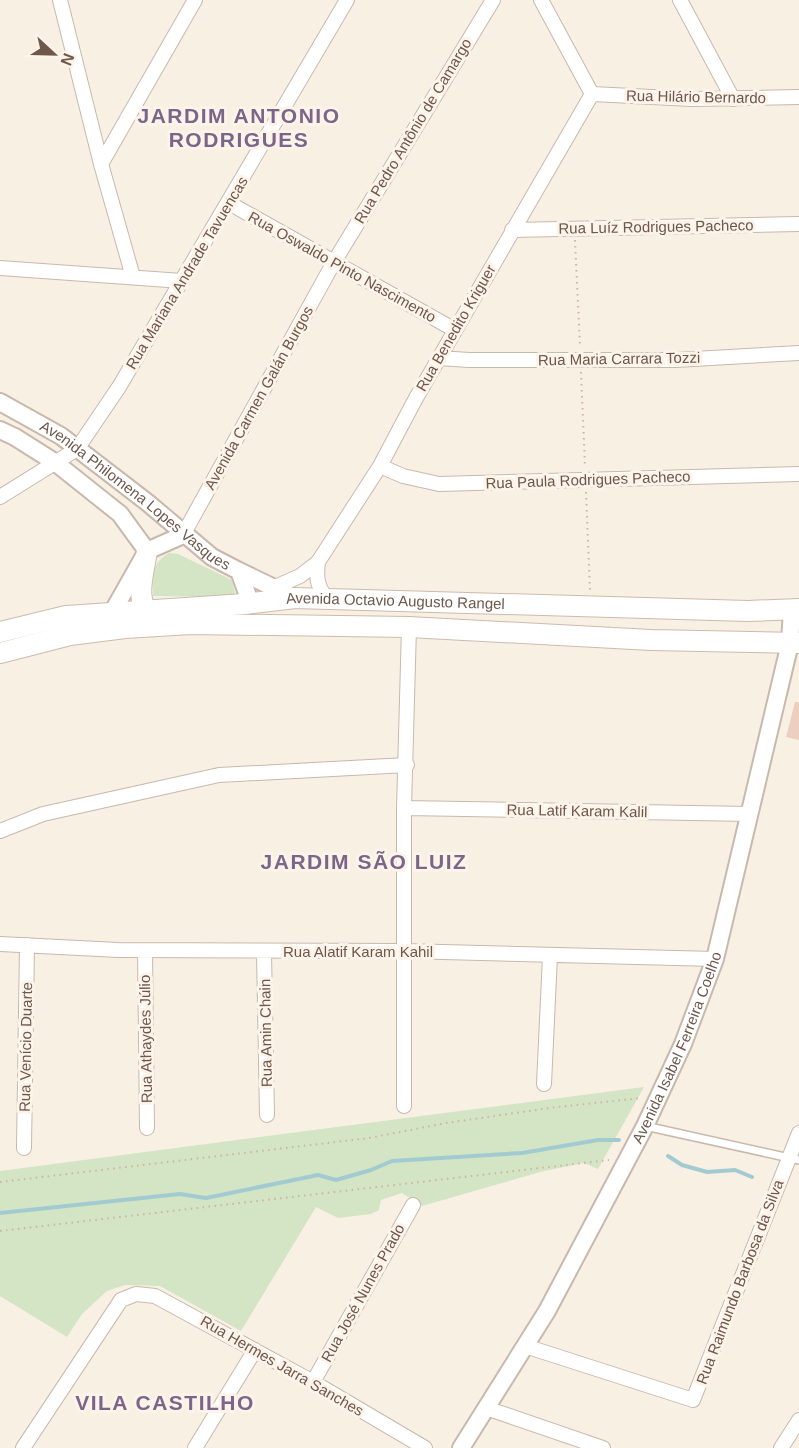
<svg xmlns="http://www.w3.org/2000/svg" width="799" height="1448" font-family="Helvetica,sans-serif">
	<rect width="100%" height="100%" fill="#f9f0e4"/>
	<path fill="#d3e5c4" d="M169 553 178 554 232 580 236 597 153 596C154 576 150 564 169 553Z
		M644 1087 598 1169 584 1163 544 1171 422 1206 402 1193 381 1200 379 1210 371 1214 338 1218 316 1207 241 1331 160 1286 125 1285 107 1291 82 1314 67 1337 0 1296V1171Z"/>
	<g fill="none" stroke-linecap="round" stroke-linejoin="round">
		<path stroke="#a2cbd1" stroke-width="4" d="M668 1156 682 1165 707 1172 735 1170 752 1177
			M0 1213 180 1194 206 1198 318 1175 336 1180 371 1170 392 1161 522 1153 598 1140H619"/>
	</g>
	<path fill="#eccfbe" d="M795 702H799V740L786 737Z"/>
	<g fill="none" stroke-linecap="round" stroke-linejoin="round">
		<g stroke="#c9b8ac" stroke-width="10">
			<path id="service" d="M645 1126 799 1160"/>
		</g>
		<g stroke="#c9b8ac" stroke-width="16">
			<path id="minor" d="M60 0 101 164 133 277
				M541 0 592 94
				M680 0 733 99
				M592 94 692 99 799 97
				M101 164 195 0
				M229 203 455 330
				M512 230 799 224
				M0 268 182 281
				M439 358 469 360H676L799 353
				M380 466 403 476 439 484 799 474
				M0 497 77 449 119 387 347 0
				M183 535 334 262 493 0
				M318 562 380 466 416 398 592 94
				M275 587 300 576 318 562C316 578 317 586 327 599
				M404 808 750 814
				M0 831 43 814 219 775 407 765
				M0 944 118 950 404 951 715 959
				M145 951 147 1128
				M264 952 267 1115
				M544 1084 550 956
				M404 1106V808L409 627
				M24 1148 27 945
				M525 1346 693 1400 799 1133
				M313 1382 413 1205
				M486 1408 603 1448
				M23 1448 121 1300 136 1294 155 1296 313 1382 425 1448
				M195 1448 255 1350
				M781 1448 799 1420"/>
		</g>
		<g stroke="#c9b8ac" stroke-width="20">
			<g id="tertiary">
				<path id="s1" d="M0 402 61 436 148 503 212 557 239 571 249 599 245 604"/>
				<path d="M0 430 15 437 56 463 120 514 147 551 112 613"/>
				<path d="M147 551 183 535"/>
				<path d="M239 571 295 598"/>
				<path id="s2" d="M461 1448 547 1311 645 1126 683 1044 715 959 790 643 792 609"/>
			</g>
		</g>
		<g stroke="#cebaac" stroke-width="22">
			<g id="secondary">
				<path d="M147 551C144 573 132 605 155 619"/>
				<path id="s3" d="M0 632 66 616 245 604 295 598 748 611 799 609"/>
				<path d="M0 653 70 635 125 628 191 624 409 627 651 640 799 643"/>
			</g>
		</g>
		<path stroke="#d0b2a2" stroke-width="2" stroke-dasharray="1.5 4.5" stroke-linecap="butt" d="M575 240 580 346
			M581 372 585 466
			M586 492 590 591
			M0 1182 369 1138 446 1123 557 1107 642 1098
			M0 1231 609 1160"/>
		<use href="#service" stroke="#fff" stroke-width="7"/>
		<use href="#minor" stroke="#fff" stroke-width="14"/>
		<use href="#tertiary" stroke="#fff" stroke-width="16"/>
		<use href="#secondary" stroke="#fff" stroke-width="20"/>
	</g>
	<g text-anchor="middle" stroke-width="6" stroke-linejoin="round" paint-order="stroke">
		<g font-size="15" fill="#6f574c" stroke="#fdf4e9">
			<text transform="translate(696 97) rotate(1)" y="5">Rua Hilário Bernardo</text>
			<text transform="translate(413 131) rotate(-59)" y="5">Rua Pedro Antônio de Camargo</text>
			<text transform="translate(656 227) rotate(-1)" y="5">Rua Luíz Rodrigues Pacheco</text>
			<text transform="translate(342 267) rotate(29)" y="5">Rua Oswaldo Pinto Nascimento</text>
			<text transform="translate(187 273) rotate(-59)" y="5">Rua Mariana Andrade Tavuencas</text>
			<text transform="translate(456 328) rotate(-60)" y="5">Rua Benedito Kriguer</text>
			<text transform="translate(619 359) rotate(-1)" y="5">Rua Maria Carrara Tozzi</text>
			<text transform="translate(259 398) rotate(-61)" y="5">Avenida Carmen Galán Burgos</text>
			<text transform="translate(588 480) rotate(-2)" y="5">Rua Paula Rodrigues Pacheco</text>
			<text dy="5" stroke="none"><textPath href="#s1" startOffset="165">Avenida Philomena Lopes Vasques</textPath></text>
			<text dy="5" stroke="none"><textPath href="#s3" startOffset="398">Avenida Octavio Augusto Rangel</textPath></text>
			<text transform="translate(577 811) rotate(1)" y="5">Rua Latif Karam Kalil</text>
			<text x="358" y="957">Rua Alatif Karam Kahil</text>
			<text transform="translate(266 1033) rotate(-91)" y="5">Rua Amin Chain</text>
			<text transform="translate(146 1039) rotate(-91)" y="5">Rua Athaydes Júlio</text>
			<text transform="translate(26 1047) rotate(-89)" y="5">Rua Venício Duarte</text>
			<text dy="5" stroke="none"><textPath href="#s2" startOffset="456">Avenida Isabel Ferreira Coelho</textPath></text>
			<text transform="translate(740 1282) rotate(-69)" y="5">Rua Raimundo Barbosa da Silva</text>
			<text transform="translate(363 1293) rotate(-61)" y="5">Rua José Nunes Prado</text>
			<text transform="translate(282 1366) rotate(30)" y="5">Rua Hermes Jarra Sanches</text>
		</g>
		<g font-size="21" font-weight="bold" letter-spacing="1.5" fill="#7c658b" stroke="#fdf4e9">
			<text x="239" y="123">JARDIM ANTONIO<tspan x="239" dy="24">RODRIGUES</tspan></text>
			<text x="364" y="869">JARDIM SÃO LUIZ</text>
			<text x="165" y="1410">VILA CASTILHO</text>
		</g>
	</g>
	<g transform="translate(54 54) rotate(112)" stroke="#fdf4e9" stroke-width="4.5" paint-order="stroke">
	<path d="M0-4.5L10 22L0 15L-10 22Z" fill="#6f574c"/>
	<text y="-9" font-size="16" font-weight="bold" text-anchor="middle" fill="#6f574c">N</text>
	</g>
</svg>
